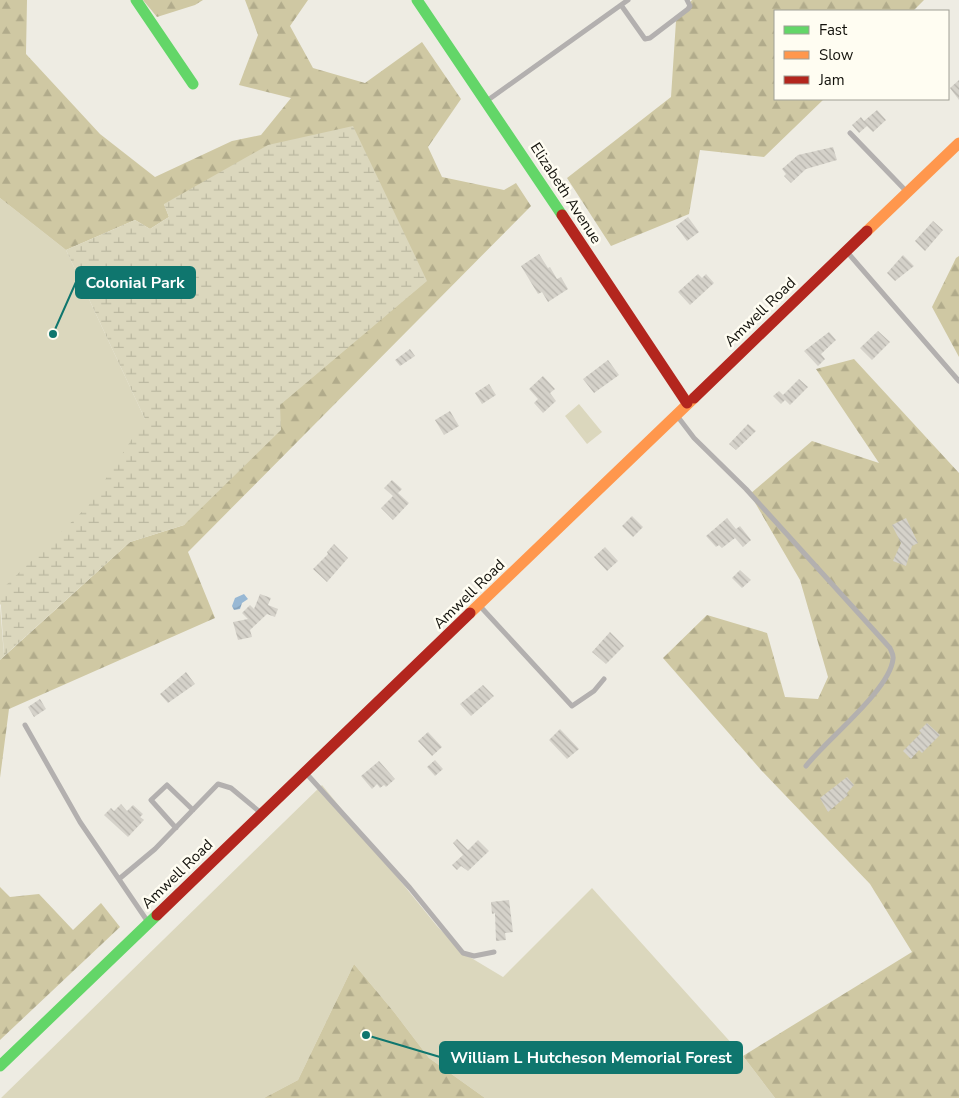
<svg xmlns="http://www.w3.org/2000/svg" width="959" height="1098" font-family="'Nunito Sans',sans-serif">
	<defs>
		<pattern id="forest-firs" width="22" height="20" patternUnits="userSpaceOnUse" patternTransform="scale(1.25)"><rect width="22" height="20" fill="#cfc8a3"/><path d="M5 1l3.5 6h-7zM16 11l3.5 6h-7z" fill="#b1ab8b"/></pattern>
		<pattern id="wetland-marsh" width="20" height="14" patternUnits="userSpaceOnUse" patternTransform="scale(1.25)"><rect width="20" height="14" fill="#dbd7bd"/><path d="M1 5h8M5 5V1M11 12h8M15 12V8" fill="none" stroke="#bbb8a1"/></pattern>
		<pattern id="water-waves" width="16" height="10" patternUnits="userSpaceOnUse" patternTransform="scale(1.25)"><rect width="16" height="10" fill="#98b8d4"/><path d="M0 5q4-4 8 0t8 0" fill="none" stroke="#829db5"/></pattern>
		<pattern id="building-back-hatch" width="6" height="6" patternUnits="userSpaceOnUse" patternTransform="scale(1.25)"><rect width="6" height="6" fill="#d5d2ca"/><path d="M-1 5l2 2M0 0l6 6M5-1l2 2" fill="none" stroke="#b6b3ac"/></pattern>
	</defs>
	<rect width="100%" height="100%" fill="#eeece3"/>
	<path fill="#dbd7bd" d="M0 198 66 250 145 419 147 450 0 605 4 656 0 660Z
		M579 404 602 432 587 444 565 416Z
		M322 785 437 926 463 953 503 977 592 888 743 1056 775 1098H485L429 1058 394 1012 354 964 298 1080 264 1098H1Z"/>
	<path fill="url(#forest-firs)" d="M0 0H27L26 54 100 134 155 177 232 141 261 135 291 98 239 85 258 35 245 0H308L290 26 313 68 365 83 422 42 461 99 428 147 442 177 504 190 516 183 531 206 188 552 215 618 9 709 0 778V660L130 542 184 525 279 405 426 281 164 204 169 217 150 229 135 220 66 250 0 198Z
		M143 0H203L195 5 157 17Z
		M692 0H924L913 11H775V99H824L764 157 700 150 689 214 611 246 567 178 671 97 676 21Z
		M959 256V357L932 307 956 258Z
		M854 359 959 473V1098H775L743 1056 912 952 870 884 761 770 663 658 707 615 767 633 785 697 818 699 828 677 800 580 750 494 812 441 879 463 816 369Z
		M0 887 10 897 39 894 73 930 101 903 120 927 0 1040Z
		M354 964 394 1012 429 1058 485 1098H264L298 1080Z"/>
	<path fill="url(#wetland-marsh)" d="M353 126 427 281 280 405 281 430 184 525 130 542 4 656 0 591 88 506 145 419 66 250 135 220 150 229 169 217 164 204 268 145Z"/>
	<path fill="url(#water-waves)" d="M244 594 248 599 242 603 240 609 234 610 232 606 235 598Z"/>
	<path fill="url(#building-back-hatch)" d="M959 80V100L950 88Z
		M877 110 886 120 873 132 867 126 859 133 852 125 861 117 864 121Z
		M833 147 837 160 806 169 791 183 784 176 786 174 782 169 798 155Z
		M688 217 699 232 687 241 676 226Z
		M933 221 943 230 925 251 915 241Z
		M539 254 548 268 550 267 557 279 561 277 568 289 548 302 542 292 538 294 521 266Z
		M903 255 914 266 895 281 887 273Z
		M698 274 702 278 706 274 714 283 690 305 678 292Z
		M878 331 890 342 872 360 860 348Z
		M829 332 836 340 821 354 825 359 818 366 804 351Z
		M410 349 415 356 400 366 395 360Z
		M608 360 619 375 594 393 583 379Z
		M543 376 555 389 550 393 556 401 543 413 534 403 538 399 529 389Z
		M799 379 808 387 790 405 785 400 781 404 773 396 779 391 783 395Z
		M489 384 496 395 482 404 475 393Z
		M450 411 459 426 444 435 435 420Z
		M748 424 756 431 736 450 729 444Z
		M392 480 402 489 398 493 409 503 393 520 381 508 393 496 384 488Z
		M632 516 643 527 633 537 622 526Z
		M727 518 736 529 740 526 751 540 743 547 735 538 722 548 719 545 716 547 706 536Z
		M906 518 918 543 912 546 906 566 893 561 901 543 892 525Z
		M334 544 348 558 327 582 313 569 328 554 327 552Z
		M605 547 618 561 607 571 594 557Z
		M740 570 751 580 742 588 732 578Z
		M260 594 271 598 268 605 278 609 275 617 267 614 250 630 252 637 238 640 233 622 248 619 242 613 250 605 254 609Z
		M610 632 624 646 606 664 592 652Z
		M186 672 195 684 168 703 160 694Z
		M483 685 494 696 471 716 460 704Z
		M40 699 46 709 34 717 28 707Z
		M927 723 940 735 922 753 919 750 911 759 903 751 921 733 919 731Z
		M560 729 579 749 567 759 549 740Z
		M428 732 442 747 432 756 418 741Z
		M435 760 443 769 435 776 427 767Z
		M379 761 395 779 386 787 384 785 380 788 377 784 372 789 361 776Z
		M847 777 854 785 847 793 848 795 828 812 820 798Z
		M121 804 127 811 133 805 143 814 140 817 144 820 128 837 104 815 111 808 114 811Z
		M457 839 468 850 478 840 489 851 468 871 461 866 457 870 452 865 463 855 453 843Z
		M509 900 513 932 505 933 506 940 496 941 495 913 492 914 491 902Z"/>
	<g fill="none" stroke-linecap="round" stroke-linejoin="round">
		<path stroke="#b3b0af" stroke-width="5" d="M621 5 645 39 650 38 688 9 690 6 687 0
			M488 100 628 0
			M850 133 907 192
			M848 253 959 381
			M678 417 694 438 746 489 890 648C891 651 894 655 893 659 890 690 826 740 806 766
			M479 605 572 706 594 691 604 679
			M25 725 80 822 148 922
			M305 772 410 888 463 953 474 956 494 952
			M176 828 151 800 167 785 193 810
			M119 879 155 849 218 784 231 788 261 813"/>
		<path stroke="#63d668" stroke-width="11" d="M136 0 193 84
			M417 0 562 215
			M0 1066 157 915"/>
		<path stroke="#ff974d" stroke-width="11" d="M867 231 959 143
			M470 613 694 398"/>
		<path stroke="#b3261e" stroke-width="11" d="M562 215 687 403
			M694 398 867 231
			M157 915 470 613"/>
	</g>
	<g text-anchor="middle" stroke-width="5" stroke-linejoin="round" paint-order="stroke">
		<g font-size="15" fill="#12110b" stroke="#fffdf2">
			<text transform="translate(566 193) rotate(57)" y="5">Elizabeth Avenue</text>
			<text transform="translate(760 312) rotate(-44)" y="5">Amwell Road</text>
			<text transform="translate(469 594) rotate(-44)" y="5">Amwell Road</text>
			<text transform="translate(177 874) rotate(-44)" y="5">Amwell Road</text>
		</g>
	</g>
	<path fill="none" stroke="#0f766e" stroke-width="2" d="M53 334L76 282M366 1035L440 1057"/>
	<g fill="#0f766e" stroke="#fffdf2" stroke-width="2">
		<circle cx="53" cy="334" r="5"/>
		<circle cx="366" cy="1035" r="5"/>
	</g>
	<g fill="#0f766e" stroke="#0f766e" stroke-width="2">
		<rect x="76" y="267" width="119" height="31" rx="5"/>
		<rect x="440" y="1042" width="302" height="31" rx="5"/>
	</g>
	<g font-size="16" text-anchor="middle" font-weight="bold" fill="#fff">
		<text x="135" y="288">Colonial Park</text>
		<text x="591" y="1063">William L Hutcheson Memorial Forest</text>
	</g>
	<rect x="774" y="10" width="175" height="90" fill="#fffdf2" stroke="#a09f96"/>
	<rect x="784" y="26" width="25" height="8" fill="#63d668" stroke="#a09f96"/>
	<text x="819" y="35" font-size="15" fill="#12110b">Fast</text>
	<rect x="784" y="51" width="25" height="8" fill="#ff974d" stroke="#a09f96"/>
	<text x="819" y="60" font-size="15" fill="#12110b">Slow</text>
	<rect x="784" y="76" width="25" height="8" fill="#b3261e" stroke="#a09f96"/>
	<text x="819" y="85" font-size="15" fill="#12110b">Jam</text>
</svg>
